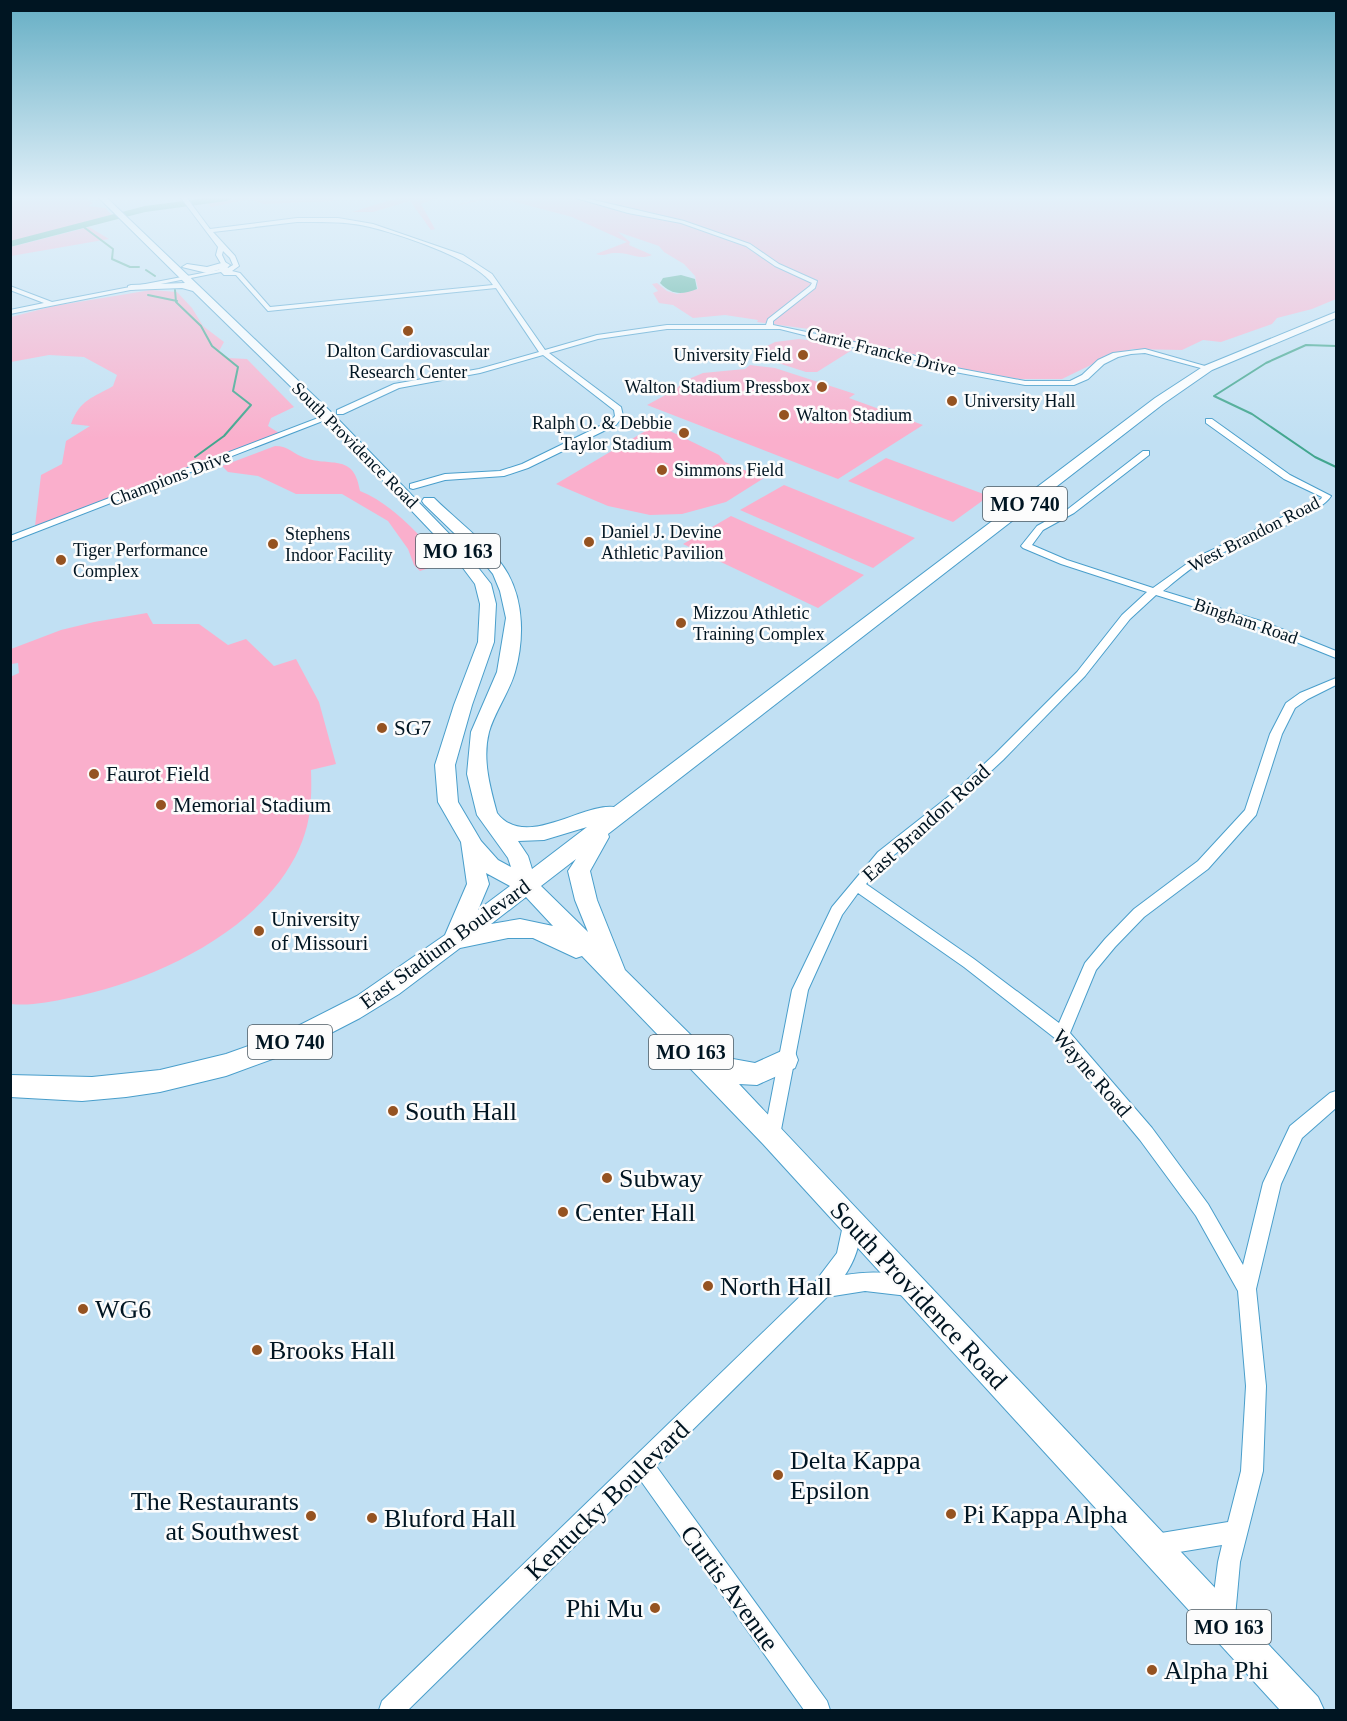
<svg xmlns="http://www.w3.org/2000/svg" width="1347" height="1721" font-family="Georgia,serif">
	<rect width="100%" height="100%" fill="#c1e0f3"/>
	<path fill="#faafcc" d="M10 198H86L93 203 88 206 105 208 112 215 11 242Z
		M240 198H334L333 201 264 204 250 199 211 207 208 203Z
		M397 198H437L421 204 435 229 431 230 410 201 373 212H352Z
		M482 198H1336V299L1312 309 1277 318 1272 324 1221 342 1203 340 1182 350 1132 349 1099 361 1062 379H1020L963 369 888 348 842 340 809 329 757 322 758 320 725 315 693 318 673 305 659 303 653 293 658 291 652 284 657 283 667 291 677 294 698 289 695 276 684 264 664 252 659 246 618 232 630 242 629 245 652 255C639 261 630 252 615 253 607 253 604 257 596 254L627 242 572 217 508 200H484L457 205Z
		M89 227 109 239 11 256V247Z
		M151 290 177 292 192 308 203 326 224 342 219 351 228 358 247 359 294 407 271 418 268 426 279 433 35 526 41 475 62 464 66 441 90 426 71 424C80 399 93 398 113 386L117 375 84 357 49 355 11 362V317L54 306Z
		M799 339 832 343 852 350 817 372H806L775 362 774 359 755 352 775 342Z
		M750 365 775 368 855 394 849 398 923 425 838 479 647 405 675 390 684 381 703 373 745 369Z
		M654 429 668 430 719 455 725 462 764 478 726 502 682 514 650 515 608 506 556 484 647 430Z
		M275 446C289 446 293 454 305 458 332 467 354 453 360 491 392 504 416 532 440 557L435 566 420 571 414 565 408 549 388 521 342 494H296L258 476 228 472 222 466Z
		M886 458 989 496 953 522 848 481Z
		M784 485 915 538 873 568 740 510Z
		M731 516 864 575 818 608 683 544Z
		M147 613 153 624H199L228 645 246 639 274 666 296 659 319 702 336 764 311 770C312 798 311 823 299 849 261 932 153 981 69 998 50 1002 30 1006 11 1004L10 677 19 673 18 663 11 664V649L61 630 94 622Z"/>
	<path fill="#42a68e" d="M681 275 695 279 697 289C681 295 672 295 660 283L663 278Z"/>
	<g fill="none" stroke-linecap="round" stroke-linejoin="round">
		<path stroke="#42a68e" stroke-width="2" d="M81 225 113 249 112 259 130 267H139
			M146 270 155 276
			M175 290 176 302 201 326 212 346 238 367 233 391 251 405 224 436 195 457
			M148 295 177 301
			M1336 346 1306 345 1266 363 1214 396 1252 414 1315 457 1336 467"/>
		<path fill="#42a68e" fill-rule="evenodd" d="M206 198H232L227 201 145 212 10 247V241L145 206Z"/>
		<g stroke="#499ecb" stroke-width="2">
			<path id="street" d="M181 198H187L210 229 297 218H338L373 224 463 255 492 274 545 350 597 335 667 325H766L768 319 810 286 812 283 775 266 746 246 681 223 628 213 576 198H585L684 221 750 244 779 264 817 281 815 288 773 321V325L902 352 956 368 1025 381H1070L1082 375 1098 360 1113 353 1145 349 1212 368 1208 370 1145 353 1131 354 1118 357 1104 364 1088 379 1074 385H1025L955 372 901 356 851 347 780 329H667L598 339 549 353 621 407 623 416 616 425 528 468 504 476 445 480 413 489 410 488V484L445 474 500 471 522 464 610 421 615 416 614 410 543 355 480 373 399 388 343 414H337V410L394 384 479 369 539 352 496 288 268 311 236 275H224L221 272 10 314V310L44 303 10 290V286L52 302 218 270 223 267 216 255 218 247ZM297 222C321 222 346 221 370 227 402 235 476 259 493 285L270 307 240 273 232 271 239 266 235 256 213 232ZM223 251 230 258 233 265 228 268 222 255Z
				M326 415 333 417 10 542V536Z
				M1206 419H1212L1290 475 1331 496C1319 517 1230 548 1204 561 1189 568 1176 581 1163 591L1264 622 1336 651V658L1256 626 1156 595 1130 619 1085 676 1003 760 961 799 888 860 866 884 974 959 1059 1023 1085 963 1105 939 1134 909 1198 861 1245 810 1270 734 1286 703 1300 693 1336 678V685L1308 699 1295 708 1282 734 1256 815 1208 869 1144 917 1115 947 1096 970 1070 1033 1152 1128 1208 1204 1243 1265 1263 1183 1290 1126 1330 1093 1336 1091V1108L1302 1138 1281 1184 1256 1289 1266 1386 1263 1471 1240 1562 1235 1617 1231 1625 1223 1629 1215 1625 1211 1617 1218 1562 1222 1545 1155 1556 1147 1553 1144 1545 1147 1537 1155 1534 1228 1522 1241 1471 1246 1386 1238 1291 1196 1216 1140 1140 1056 1039 964 967 858 893 842 915 808 990 780 1135 778 1141 772 1143 766 1141 764 1135 792 990 832 907 878 852 953 793 995 754 1077 672 1122 615 1147 592 1061 564 1023 548 1021 546 1037 526 1068 509 1143 451H1149V455L1074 513 1043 530 1032 545 1067 560 1153 588 1195 558 1321 499 1322 497 1284 479 1206 423Z
				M851 1213 857 1216C865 1234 856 1259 845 1275 868 1271 893 1271 915 1280L917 1287 915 1294 908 1296 865 1291 827 1297 656 1466 827 1701 830 1710H804L641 1481 408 1710H379L382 1701 815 1282 837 1253 845 1216Z"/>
		</g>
		<g stroke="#499ecb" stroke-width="2">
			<path id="primary" d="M99 198H107L333 414 461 546 491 584 496 604 494 642 472 705 455 765 458 802 481 841 498 860 511 867 508 858 477 815 467 774 471 732 497 672 506 618 500 591 493 574 480 558 424 504 422 501 424 498H434C456 520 493 547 508 574 524 603 524 640 515 672 509 693 495 711 489 732 482 759 490 787 497 813 525 850 582 803 614 807L1155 398 1204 366 1336 312V318L1212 370 1163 404 608 834 609 837 590 871 597 900 625 970 711 1055 755 1063 786 1049 795 1052 798 1060 795 1068 757 1085 739 1084 1318 1697 1324 1710H1280L763 1144 582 956 576 958 533 938H508L460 948 399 994 360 1018 300 1049 226 1076 160 1092 126 1097 82 1101 10 1097V1075L92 1077 160 1070 226 1054 282 1034 357 996 445 935 467 884 461 842 438 802 435 765 454 705 478 642 480 604 475 584 451 552 325 420 193 291 182 288 128 290V286L131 285 185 283ZM587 827 532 869 528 856 518 841 544 840ZM576 859 568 871 575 900 588 932 541 886ZM486 873 510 886 478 910 489 884ZM526 897 553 926 520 919 491 924Z
				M225 262 230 265 228 267 207 273 182 267 187 264 207 267Z"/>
		</g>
		<use href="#street" fill="#fff" fill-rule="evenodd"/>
		<use href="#primary" fill="#fff" fill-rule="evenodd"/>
	</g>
	<linearGradient id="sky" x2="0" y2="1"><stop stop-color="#65aec4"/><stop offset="0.45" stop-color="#e3f1fa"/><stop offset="1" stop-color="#e3f1fa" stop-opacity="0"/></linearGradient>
	<rect width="1347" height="439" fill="url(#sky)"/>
	<g fill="#955321" stroke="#fcfcfc" stroke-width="2">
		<circle cx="408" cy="331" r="6"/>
		<circle cx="803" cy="355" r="6"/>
		<circle cx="822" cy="387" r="6"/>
		<circle cx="952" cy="401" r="6"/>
		<circle cx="784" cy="415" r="6"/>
		<circle cx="684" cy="433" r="6"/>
		<circle cx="662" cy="470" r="6"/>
		<circle cx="589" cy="542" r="6"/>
		<circle cx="273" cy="544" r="6"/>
		<circle cx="61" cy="560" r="6"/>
		<circle cx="681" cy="623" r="6"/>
		<circle cx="382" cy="728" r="6"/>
		<circle cx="94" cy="774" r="6"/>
		<circle cx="161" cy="805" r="6"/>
		<circle cx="259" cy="931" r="6"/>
		<circle cx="393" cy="1111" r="6"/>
		<circle cx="607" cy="1178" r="6"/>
		<circle cx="563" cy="1212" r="6"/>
		<circle cx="708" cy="1286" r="6"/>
		<circle cx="83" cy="1309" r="6"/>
		<circle cx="257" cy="1350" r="6"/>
		<circle cx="778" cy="1475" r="6"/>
		<circle cx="951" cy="1514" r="6"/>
		<circle cx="311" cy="1516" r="6"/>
		<circle cx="372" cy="1518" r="6"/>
		<circle cx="655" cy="1608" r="6"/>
		<circle cx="1152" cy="1670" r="6"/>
	</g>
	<g text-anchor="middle" stroke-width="5" stroke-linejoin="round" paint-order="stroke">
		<g font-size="18" fill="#001522" stroke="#fcfcfc" text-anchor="start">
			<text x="408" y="357" text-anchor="middle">Dalton Cardiovascular<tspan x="408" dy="21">Research Center</tspan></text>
			<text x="791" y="361" text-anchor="end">University Field</text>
			<text x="810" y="393" text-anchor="end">Walton Stadium Pressbox</text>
			<text x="964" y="407">University Hall</text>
			<text x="796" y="421">Walton Stadium</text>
			<text x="672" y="429" text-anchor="end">Ralph O. &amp; Debbie<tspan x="672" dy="21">Taylor Stadium</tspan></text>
			<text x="674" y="476">Simmons Field</text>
			<text x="601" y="538">Daniel J. Devine<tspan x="601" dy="21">Athletic Pavilion</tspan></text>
			<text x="285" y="540">Stephens<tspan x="285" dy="21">Indoor Facility</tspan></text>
			<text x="73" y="556">Tiger Performance<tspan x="73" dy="21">Complex</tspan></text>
			<text x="693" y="619">Mizzou Athletic<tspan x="693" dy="21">Training Complex</tspan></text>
		</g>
		<g font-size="18" fill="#001522" stroke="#fcfcfc">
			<text transform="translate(882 351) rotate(14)" y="6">Carrie Francke Drive</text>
			<text transform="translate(355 445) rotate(45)" y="6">South Providence Road</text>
			<text transform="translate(170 478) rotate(-21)" y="6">Champions Drive</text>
			<text transform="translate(1254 534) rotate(-27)" y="6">West Brandon Road</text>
			<text transform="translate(1246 621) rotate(19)" y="6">Bingham Road</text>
		</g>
		<g fill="#fcfcfc" stroke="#4c5a63" stroke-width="1.5">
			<rect x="983" y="487" width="84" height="34" rx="4.5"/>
			<rect x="416" y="534" width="84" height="34" rx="4.5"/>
			<rect x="248" y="1025" width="84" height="34" rx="4.5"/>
			<rect x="649" y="1035" width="84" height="34" rx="4.5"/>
			<rect x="1187" y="1610" width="84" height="34" rx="4.5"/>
		</g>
		<g font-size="20" font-weight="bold" fill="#001522">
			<text x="1025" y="511">MO 740</text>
			<text x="458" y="558">MO 163</text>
			<text x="290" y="1049">MO 740</text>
			<text x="691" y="1059">MO 163</text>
			<text x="1229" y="1634">MO 163</text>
		</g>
		<g font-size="21" fill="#001522" stroke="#fcfcfc" text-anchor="start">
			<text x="394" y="735">SG7</text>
			<text x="106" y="781">Faurot Field</text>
			<text x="173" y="812">Memorial Stadium</text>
			<text x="271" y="926">University<tspan x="271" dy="24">of Missouri</tspan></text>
		</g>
		<g font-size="21" fill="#001522" stroke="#fcfcfc">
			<text transform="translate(926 823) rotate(-42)" y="7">East Brandon Road</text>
			<text transform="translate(445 944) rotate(-36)" y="7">East Stadium Boulevard</text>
			<text transform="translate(1092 1073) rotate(49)" y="7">Wayne Road</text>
		</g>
		<g font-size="26" fill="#001522" stroke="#fcfcfc" text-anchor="start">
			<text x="405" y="1120">South Hall</text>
			<text x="619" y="1187">Subway</text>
			<text x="575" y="1221">Center Hall</text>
			<text x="720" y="1295">North Hall</text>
			<text x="95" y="1318">WG6</text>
			<text x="269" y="1359">Brooks Hall</text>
			<text x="790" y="1469">Delta Kappa<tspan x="790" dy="30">Epsilon</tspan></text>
			<text x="299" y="1510" text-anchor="end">The Restaurants<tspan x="299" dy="30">at Southwest</tspan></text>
			<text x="963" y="1523">Pi Kappa Alpha</text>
			<text x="384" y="1527">Bluford Hall</text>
			<text x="643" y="1617" text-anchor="end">Phi Mu</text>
			<text x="1164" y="1679">Alpha Phi</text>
		</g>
		<g font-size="26" fill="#001522" stroke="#fcfcfc">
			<text transform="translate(919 1295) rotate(47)" y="9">South Providence Road</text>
			<text transform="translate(607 1500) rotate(-44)" y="9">Kentucky Boulevard</text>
			<text transform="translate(730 1588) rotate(54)" y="9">Curtis Avenue</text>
		</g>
	</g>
	<rect width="1347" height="1721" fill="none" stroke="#001522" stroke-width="24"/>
</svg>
